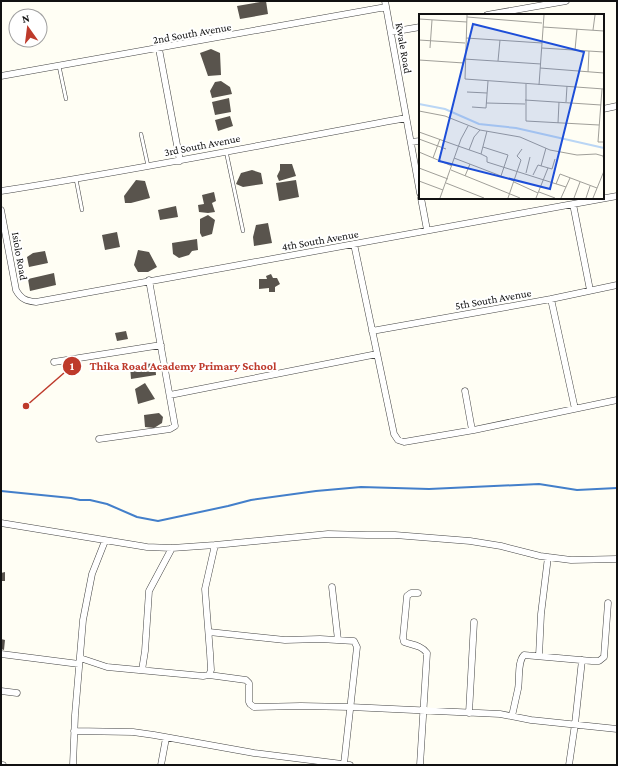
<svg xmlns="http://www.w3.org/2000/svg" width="618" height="766" font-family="'Crimson Pro',serif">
	<rect width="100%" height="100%" fill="#fffef4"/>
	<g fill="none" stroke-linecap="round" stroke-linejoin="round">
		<path stroke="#437fca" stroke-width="2" d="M1 491 71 498 80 500H90L107 504 137 517 158 521 228 506 251 500 316 491 361 487 429 489 539 484 577 490 617 488"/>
	</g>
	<path fill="#59544d" d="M266 1 268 14 240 19 237 6Z
		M211 49 220 53 221 75 208 76 200 53Z
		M221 81 230 87 232 94 212 98 210 91 215 82Z
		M229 98 231 112 215 115 212 102Z
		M230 116 233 126 218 131 215 120Z
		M280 164H292L296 176 279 181 277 176 280 170Z
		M252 170 261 173 263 184 243 187 236 184 241 173Z
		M136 180 145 181 150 198 131 203H125L124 196Z
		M296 180 299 197 279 201 276 183Z
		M214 192 216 201 212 203 215 212 208 213 199 212 198 205 204 204 202 195Z
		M176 206 178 217 160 220 158 210Z
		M208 215 215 220 212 234 202 237 200 233V219Z
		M268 223 272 243 254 246 253 237 256 225Z
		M117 232 120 247 105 250 102 235Z
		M197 239 198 250 192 251 189 255 179 258 173 254 172 243Z
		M138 250 149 252 157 267 148 272H138L134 265Z
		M45 251 48 263 29 267 27 257 33 253Z
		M54 273 56 285 30 291 28 279Z
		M271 274 273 278H277L280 284 275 287V292H269V288L259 289V279H267L266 276Z
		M126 331 128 339 117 341 115 333Z
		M155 363 156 375 131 379 130 366Z
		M145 383 155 399 138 404 135 389Z
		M159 413 163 417 162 423 154 428 145 427 144 415Z
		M5 572V581H1V573Z
		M1 639 5 640 4 650 1 649Z"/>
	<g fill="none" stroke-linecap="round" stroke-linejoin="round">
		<g stroke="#444" stroke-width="4">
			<path id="service" d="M59 66 66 99
				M141 134 148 166
				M226 151 243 231
				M76 179 82 210"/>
		</g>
		<g stroke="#444" stroke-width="7">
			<path id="minor" d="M385 1 420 193
				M487 15 566 1
				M391 32 420 27
				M159 49 180 161
				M1 76 386 7
				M603 109 617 106
				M411 142 420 141
				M1 191C137 170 271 143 406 118
				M421 198 427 230
				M573 204 590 290
				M1 210 16 290C21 299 26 301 36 302L617 196
				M354 244 394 434 398 440 404 442 474 430 617 400
				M551 299 575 409
				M372 331 551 299 617 285
				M54 362 161 345
				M465 391 472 430
				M170 395 377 354
				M99 439 163 430 170 429 175 426 149 280
				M1 523 147 547 172 548 215 545 328 534 367 535H395L470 541 501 546 540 556 571 560 617 559
				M332 587 338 640
				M418 593H411L407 596 403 638 404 642C412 645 421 645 427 653L420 765
				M209 632 285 640 320 639 354 641 357 647 344 764
				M1 654 79 664
				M539 656 541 614 548 557
				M80 658 107 667 203 676 209 675 211 670 210 653 205 589 215 545
				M142 670 145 651 149 591 172 548
				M209 675 246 680 249 683V702L250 704 254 707 301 706 350 707 500 714 531 720 617 729
				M1 691 17 693
				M469 713 474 622
				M512 716C514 707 516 698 518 689 520 679 517 662 524 655L592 661H599L604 657 608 603
				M74 731 133 732 154 735 254 753 350 765
				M1 765H3
				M73 765 75 715 83 620 92 574 105 541
				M161 765 166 738
				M569 765 575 724 582 660"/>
		</g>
		<use href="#service" stroke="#fff" stroke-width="3"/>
		<use href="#minor" stroke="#fff" stroke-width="6"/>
	</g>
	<g text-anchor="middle" stroke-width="4" stroke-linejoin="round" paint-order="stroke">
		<g font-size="11" fill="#111" stroke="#fff">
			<text transform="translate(192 33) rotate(-10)" y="4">2nd South Avenue</text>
			<text transform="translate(404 48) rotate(80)" y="4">Kwale Road</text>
			<text transform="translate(202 145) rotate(-11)" y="4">3rd South Avenue</text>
			<text transform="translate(320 240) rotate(-10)" y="4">4th South Avenue</text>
			<text transform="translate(20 256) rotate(80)" y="4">Isiolo Road</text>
			<text transform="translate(493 299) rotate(-10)" y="4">5th South Avenue</text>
		</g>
	</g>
	<g transform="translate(419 14)">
		<rect width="185" height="185" fill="#fffef4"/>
		<path fill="none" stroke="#bad6f5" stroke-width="2" d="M0 90 26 95 60 110 97 114 185 134"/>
		<path fill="none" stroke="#a09f99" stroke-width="1" d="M48 1 46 65 185 75M48 3 123 9M0 5 48 8M124 13 185 17M174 16 176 1M47 24 123 29M0 26 46 29M11 34 13 6M123 34 185 38M156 36 158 15M45 45 122 50M0 46 45 49M79 47 81 26M121 54 185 59M169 58 170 37M107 70V107L180 111M120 71 125 1M183 75 179 128H185M48 78 68 79M106 86 182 91M147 88 148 72M67 89 106 90M53 93 67 94 69 67M0 97 26 102 61 116 101 123 131 136 158 141 177 140 184 142 185 146M139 109 140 88M0 118 39 132M0 125 27 135M39 132 62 140 68 117M64 133 89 141 82 162M50 136 55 123 61 116M0 138 33 152M62 140 68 143V148L147 173M14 144 21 125M35 144 95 167M122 152 127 134M0 154 29 165M32 156 101 184M107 159 111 143M114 161 119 151 133 155 136 145M46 162 51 150M0 167 24 176M95 168 119 179M27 169 65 184M137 170 141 160 178 174M120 178 136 184M21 184 42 125 49 112M89 184 102 146 98 142 103 135M117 184 129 154M142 184 151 164M155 184 161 168M167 184 171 172M174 184 185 157"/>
		<path fill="#1d4ed8" fill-opacity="0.15" stroke="#1d4ed8" stroke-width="2" d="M54 10 165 38 131 175 20 147Z"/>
		<rect width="185" height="185" fill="none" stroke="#111" stroke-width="2"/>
	</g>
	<path fill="none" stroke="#be3a2b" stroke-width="1.5" d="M26 406L72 366"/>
	<g fill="#be3a2b" stroke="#fff" stroke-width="1.5">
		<circle cx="26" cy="406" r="4"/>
		<circle cx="72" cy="366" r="10"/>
	</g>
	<g font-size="12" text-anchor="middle" font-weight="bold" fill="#fff">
		<text x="72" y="370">1</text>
	</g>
	<g font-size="12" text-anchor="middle" font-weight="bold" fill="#be3a2b" stroke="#fff" stroke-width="4" stroke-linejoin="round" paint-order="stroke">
		<text x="183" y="370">Thika Road Academy Primary School</text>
	</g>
	<rect width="618" height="766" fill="none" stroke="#111111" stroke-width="4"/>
	<g transform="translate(28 28) rotate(346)"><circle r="19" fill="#ffffff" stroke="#a0a0a0"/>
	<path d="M0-3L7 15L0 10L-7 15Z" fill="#be3a2b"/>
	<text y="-6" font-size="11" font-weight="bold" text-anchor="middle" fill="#111111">N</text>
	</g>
</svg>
